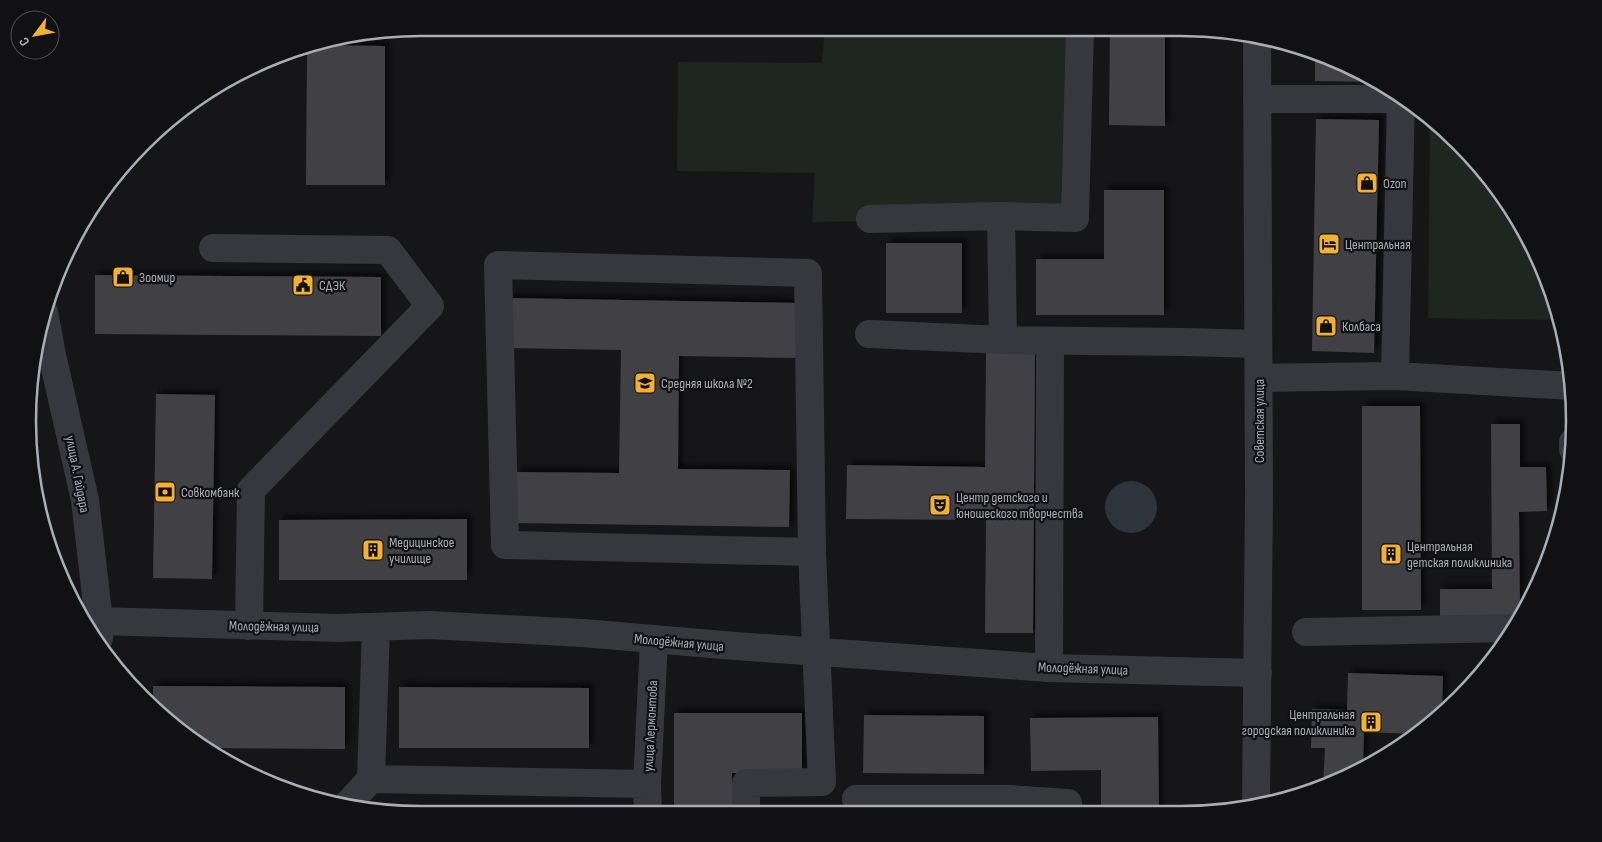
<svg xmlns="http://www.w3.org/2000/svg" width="1602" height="842" font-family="'Sofia Sans Condensed',sans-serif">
	<defs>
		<filter id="shadow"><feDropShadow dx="4.5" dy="-4.5" stdDeviation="2.5" flood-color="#0009"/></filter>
	</defs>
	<rect width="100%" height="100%" fill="#161618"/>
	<path fill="#1e261f" d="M825 28H1080L1075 218 812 222 815 173 677 171 678 62 822 63Z
		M1430 119 1477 162 1522 225 1554 295 1557 311V320L1428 318Z"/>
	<path fill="#2c353c" d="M1105 507a26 26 0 1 1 52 0a26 26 0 1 1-52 0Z"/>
	<path fill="#404145" filter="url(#shadow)" d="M1110 28H1165V126L1109 125Z
		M313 45 385 46V185H306L307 46Z
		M1315 53 1355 68 1377 82 1315 81Z
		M1316 119 1379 120 1374 353 1312 351Z
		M1104 190H1164V315H1036V259H1104Z
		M886 243H962V313H886Z
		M95 275 381 277V336L95 334Z
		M509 298 799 303V358L679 356 678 469 790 470 789 527 515 523 516 472 619 473 621 350 508 348Z
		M986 352 1035 353 1033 633H985L986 520 846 519 847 465 985 467Z
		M156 394 215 395 212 579 153 578Z
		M1362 406H1420L1421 610H1362Z
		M1491 424H1520V467H1546L1547 511 1519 512 1520 616 1516 622 1440 623V589H1492Z
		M467 519V580H279V520Z
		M1348 673 1443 676 1442 711 1415 734 1364 732 1363 768 1331 785 1323 787 1325 748H1311L1312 709 1347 710Z
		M153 686 345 687V749L205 748 181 733 153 706Z
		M399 687 589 688V748H399Z
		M674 713H802V773H732V813H674Z
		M864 715 984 716V774L863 773Z
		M1158 717 1159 811H1101V770L1031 771 1030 718Z"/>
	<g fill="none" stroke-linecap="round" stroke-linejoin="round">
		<path stroke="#37383d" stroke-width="28" d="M1257 99H1404
			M1001 216 1075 218 1080 28
			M870 219 1001 216 1003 340
			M213 248 388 250 430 306 251 490 249 626
			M44 312 52 355 85 500 99 621V638
			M869 334 1003 340 1185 342 1258 344
			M1395 376 1401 97
			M1259 378 1395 376 1572 386
			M1573 449V442
			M99 621 337 628 430 625 583 633 735 646 1049 668 1258 673
			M376 627 371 779 647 784
			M1306 632 1512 628
			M1049 668 1050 341
			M856 799H1009L1068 803V812
			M1256 805 1259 497 1257 37
			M346 806 371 779
			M648 813 647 784 654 640
			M746 813V783L822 782 812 552 505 545 498 265 808 273 812 552"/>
	</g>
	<defs>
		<g id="shop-square" transform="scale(1.125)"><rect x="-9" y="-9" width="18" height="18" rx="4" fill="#f2b134" stroke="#111113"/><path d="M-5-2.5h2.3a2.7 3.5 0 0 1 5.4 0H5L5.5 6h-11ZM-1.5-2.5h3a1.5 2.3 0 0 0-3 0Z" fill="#111"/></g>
		<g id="hotel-square" transform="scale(1.125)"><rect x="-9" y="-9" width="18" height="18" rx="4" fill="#f2b134" stroke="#111113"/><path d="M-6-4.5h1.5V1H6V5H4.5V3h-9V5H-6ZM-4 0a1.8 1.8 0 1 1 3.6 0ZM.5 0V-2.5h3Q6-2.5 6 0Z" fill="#111"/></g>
		<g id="civic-square" transform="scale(1.125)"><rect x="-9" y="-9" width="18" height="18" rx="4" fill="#f2b134" stroke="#111113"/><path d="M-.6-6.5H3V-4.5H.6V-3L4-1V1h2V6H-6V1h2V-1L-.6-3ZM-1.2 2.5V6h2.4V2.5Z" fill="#111"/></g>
		<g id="school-square" transform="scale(1.125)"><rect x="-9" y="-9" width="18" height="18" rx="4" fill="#f2b134" stroke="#111113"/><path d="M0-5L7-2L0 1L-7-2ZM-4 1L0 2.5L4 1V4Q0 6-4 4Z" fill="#111"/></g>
		<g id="bank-square" transform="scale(1.125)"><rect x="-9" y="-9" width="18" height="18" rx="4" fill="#f2b134" stroke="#111113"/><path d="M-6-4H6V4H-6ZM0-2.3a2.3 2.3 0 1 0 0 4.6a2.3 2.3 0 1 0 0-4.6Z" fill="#111"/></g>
		<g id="theatre-square" transform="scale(1.125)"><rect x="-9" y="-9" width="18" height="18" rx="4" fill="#f2b134" stroke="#111113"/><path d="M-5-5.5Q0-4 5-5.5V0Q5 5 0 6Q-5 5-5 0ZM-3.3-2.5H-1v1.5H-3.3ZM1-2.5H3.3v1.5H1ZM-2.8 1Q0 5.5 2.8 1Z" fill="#111"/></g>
		<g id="building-square" transform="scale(1.125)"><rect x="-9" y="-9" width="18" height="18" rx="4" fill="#f2b134" stroke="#111113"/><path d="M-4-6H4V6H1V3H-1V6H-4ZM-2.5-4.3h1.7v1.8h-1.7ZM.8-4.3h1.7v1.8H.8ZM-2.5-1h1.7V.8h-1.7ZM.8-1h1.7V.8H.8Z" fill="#111"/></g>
	</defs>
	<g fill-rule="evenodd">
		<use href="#shop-square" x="1367" y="183"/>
		<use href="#hotel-square" x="1329" y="244"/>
		<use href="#shop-square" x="123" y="277"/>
		<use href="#civic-square" x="303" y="285"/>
		<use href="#shop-square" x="1326" y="326"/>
		<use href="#school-square" x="645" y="383"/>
		<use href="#bank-square" x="165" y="492"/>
		<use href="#theatre-square" x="940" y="505"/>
		<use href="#building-square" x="373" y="550"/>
		<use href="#building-square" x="1391" y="554"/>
		<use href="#building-square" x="1371" y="722"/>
	</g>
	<g text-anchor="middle" stroke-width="4.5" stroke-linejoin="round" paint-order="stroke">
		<g font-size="14" fill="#a8adb8" stroke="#111113" text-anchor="start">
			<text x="1383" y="188">Ozon</text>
			<text x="1345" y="249">Центральная</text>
			<text x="139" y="282">Зоомир</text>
			<text x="319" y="290">СДЭК</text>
			<text x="1342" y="331">Колбаса</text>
			<text x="661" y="388">Средняя школа №2</text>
			<text x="181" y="497">Совкомбанк</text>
			<text x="956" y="502">Центр детского и<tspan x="956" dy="16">юношеского творчества</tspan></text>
			<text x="389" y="547">Медицинское<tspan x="389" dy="16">училище</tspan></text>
			<text x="1407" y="551">Центральная<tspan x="1407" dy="16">детская поликлиника</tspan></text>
			<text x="1355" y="719" text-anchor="end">Центральная<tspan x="1355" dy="16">городская поликлиника</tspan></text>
		</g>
		<g font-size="14" fill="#a8adb8" stroke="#111113">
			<text transform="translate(1259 421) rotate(-90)" y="5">Советская улица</text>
			<text transform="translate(78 474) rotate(79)" y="5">улица А. Гайдара</text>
			<text transform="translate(274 626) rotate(1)" y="5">Молодёжная улица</text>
			<text transform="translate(679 642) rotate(5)" y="5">Молодёжная улица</text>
			<text transform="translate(1083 668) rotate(2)" y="5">Молодёжная улица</text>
			<text transform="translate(650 726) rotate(-87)" y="5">улица Лермонтова</text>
		</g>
	</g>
	<path d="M0 0H1602V842H0ZM421 36H1181A385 385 0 0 1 1566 421V421A385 385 0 0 1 1181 806H421A385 385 0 0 1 36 421V421A385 385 0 0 1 421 36Z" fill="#111113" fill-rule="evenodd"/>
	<path fill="none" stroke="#a8adb8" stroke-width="2.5" d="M421 36H1181A385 385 0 0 1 1566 421V421A385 385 0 0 1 1181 806H421A385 385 0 0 1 36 421V421A385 385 0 0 1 421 36Z"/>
	<g transform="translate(35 35) rotate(238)"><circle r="24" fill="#111113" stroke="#4d4f55"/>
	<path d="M0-4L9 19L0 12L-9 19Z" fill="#f2b134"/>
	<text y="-8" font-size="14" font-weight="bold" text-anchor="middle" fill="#a8adb8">С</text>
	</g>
</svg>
